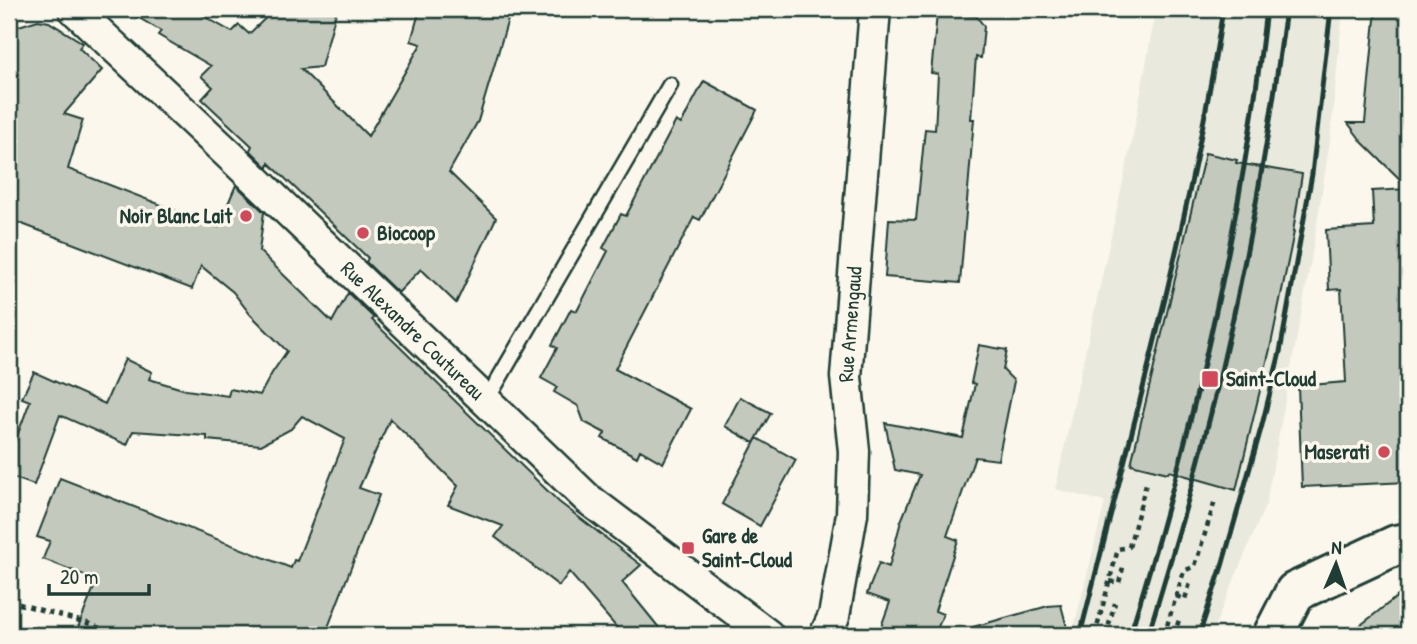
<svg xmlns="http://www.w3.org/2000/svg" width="1417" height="644" font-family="'Patrick Hand',sans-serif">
	<rect width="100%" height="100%" fill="#fbf7ec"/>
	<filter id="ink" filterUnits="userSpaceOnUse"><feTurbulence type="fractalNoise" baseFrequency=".0143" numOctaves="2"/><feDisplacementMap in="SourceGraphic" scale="14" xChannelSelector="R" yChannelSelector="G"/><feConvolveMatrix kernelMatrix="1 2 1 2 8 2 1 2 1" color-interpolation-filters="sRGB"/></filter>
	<g filter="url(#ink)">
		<path fill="#eae9de" d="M1156 9H1343L1330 141 1311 260 1266 504 1211 635H1072L1105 502 1055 489 1132 141Z"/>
		<path fill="#c4c9be" stroke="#1f3d34" stroke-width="2" d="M124 9H191L232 32 239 25 249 34 275 9H337L321 67 301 69 368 136 421 44 411 41 420 9H511L478 121 449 172 496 218 456 303 421 269 398 293 366 262 368 258 269 163 268 168 250 150 252 146 202 99 213 87 201 76 211 66 158 35 161 31Z
			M1376 9H1408V187L1363 143 1348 123H1365Z
			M937 14 976 16 984 26 981 58 976 57 971 119H974L960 283 885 277 889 219 916 220 925 129 935 130 938 74 931 73Z
			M38 20 49 22 83 43 79 48 102 70 64 114 83 120 68 169 218 227 236 185 264 212 259 251 332 322 348 293 374 318 372 320 559 502 641 565 622 582 665 635H623L569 572 559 586 495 537 503 526 448 505 458 486 390 419 359 488 379 495 325 635H75L97 580 43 559 50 541 37 537 60 478 291 568 294 560 297 561 345 439 302 416 291 429 261 445 207 440V436L133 431 127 445 60 415 34 485 9 476V458L30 401 22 398 34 372 105 404 125 359 152 372 149 379 186 390 228 396 230 389 260 395 272 373 287 351 250 314 233 292 201 266 192 289 9 219V29Z
			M704 81 757 110 700 220 694 217 615 369 691 409 663 463 640 450 637 457 602 438 605 433 584 422 578 406 554 392 557 387 541 378 557 348 552 345 571 309 577 311 608 251 603 248 621 214 626 216 676 121 681 124Z
			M1205 153 1237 160 1236 163 1302 174 1293 232H1294L1270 349 1236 490 1169 471 1168 473 1131 464Z
			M1408 189V276L1401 277 1408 396V482L1302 487 1298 386 1346 382 1341 289 1329 290 1326 230 1374 227 1372 191Z
			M979 345 1007 350 1003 370 1014 381 998 460 975 457 947 536 958 540 935 611 943 614 935 635H878L890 602 867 594 879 563 889 567 901 521 920 475 895 470 885 423 963 438 975 384 971 383Z
			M740 397 771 413 754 443 725 426Z
			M757 438 796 460 760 526 722 504Z
			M1408 588V635H1348Z
			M1061 605 1069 635H974L973 627 1048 606Z"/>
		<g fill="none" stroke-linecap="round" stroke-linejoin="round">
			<g stroke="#1f3d34" stroke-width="19">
				<path id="lane" d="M486 401 670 85"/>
			</g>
			<g stroke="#1f3d34" stroke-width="35">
				<g id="street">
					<path id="s1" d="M74 9 239 164 588 499 768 635"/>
					<path id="s2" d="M825 635 834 616 852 514 854 451 846 377 875 9"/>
				</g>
			</g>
			<g stroke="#1f3d34" stroke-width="44">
				<path id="primary" d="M1273 635 1295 592 1396 545 1408 543"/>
			</g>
			<path stroke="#1f3d34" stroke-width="4.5" stroke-dasharray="5 5" stroke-linecap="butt" d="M1110 581 1119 583 1124 564
				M1176 596 1185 599 1191 580
				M9 601 87 623 118 635
				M1095 635 1118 549 1129 547 1146 484
				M1106 635 1115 603
				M1164 635 1184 571 1195 566 1215 501
				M1174 635 1179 620"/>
			<use href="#lane" stroke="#fbf7ec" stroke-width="14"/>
			<use href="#street" stroke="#fbf7ec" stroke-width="30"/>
			<use href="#primary" stroke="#fbf7ec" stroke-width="38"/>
			<path stroke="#1f3d34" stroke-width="5" d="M1080 635C1132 428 1191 221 1223 9
				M1130 635C1193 431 1243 221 1266 9
				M1148 635C1174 551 1199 465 1219 380 1248 257 1270 133 1286 9
				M1199 635 1222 566 1262 425 1280 352 1312 174 1331 9"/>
		</g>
	</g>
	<g fill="#d1495b" stroke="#fbf7ec" stroke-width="2.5">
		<circle cx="246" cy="216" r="7"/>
		<circle cx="363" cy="233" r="7"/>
		<rect x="1201" y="370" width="18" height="18" rx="3.5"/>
		<circle cx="1384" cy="452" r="7"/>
		<rect x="681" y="541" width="14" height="14" rx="3.5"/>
	</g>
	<g text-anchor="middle" stroke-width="7" stroke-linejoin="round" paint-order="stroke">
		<g font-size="21" font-weight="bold" fill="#1f3d34" stroke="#fbf7ec" text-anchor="start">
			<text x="232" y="223" text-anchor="end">Noir Blanc Lait</text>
			<text x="377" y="240">Biocoop</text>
			<text x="1226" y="386">Saint-Cloud</text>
			<text x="1370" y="459" text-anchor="end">Maserati</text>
			<text x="702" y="543">Gare de<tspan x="702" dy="24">Saint-Cloud</tspan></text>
		</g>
		<g font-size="21" fill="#1f3d34" stroke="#fbf7ec">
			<text dy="7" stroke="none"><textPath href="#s2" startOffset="315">Rue Armengaud</textPath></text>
			<text dy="7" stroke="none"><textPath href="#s1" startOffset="467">Rue Alexandre Coutureau</textPath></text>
		</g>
	</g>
	<rect width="1417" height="644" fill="none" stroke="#fbf7ec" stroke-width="35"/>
	<rect x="18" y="18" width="1382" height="609" fill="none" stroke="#1f3d34" stroke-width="2.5" filter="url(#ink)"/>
	<g transform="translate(1336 564) rotate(2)" stroke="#fbf7ec" stroke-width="5" paint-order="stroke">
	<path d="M0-5L12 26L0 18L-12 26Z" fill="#1f3d34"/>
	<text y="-10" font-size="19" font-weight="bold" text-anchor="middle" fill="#1f3d34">N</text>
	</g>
	<path d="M49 584v10h100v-10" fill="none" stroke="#1f3d34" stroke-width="3.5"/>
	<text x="60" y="584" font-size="21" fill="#1f3d34" stroke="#fbf7ec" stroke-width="5" paint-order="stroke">20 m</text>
</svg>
